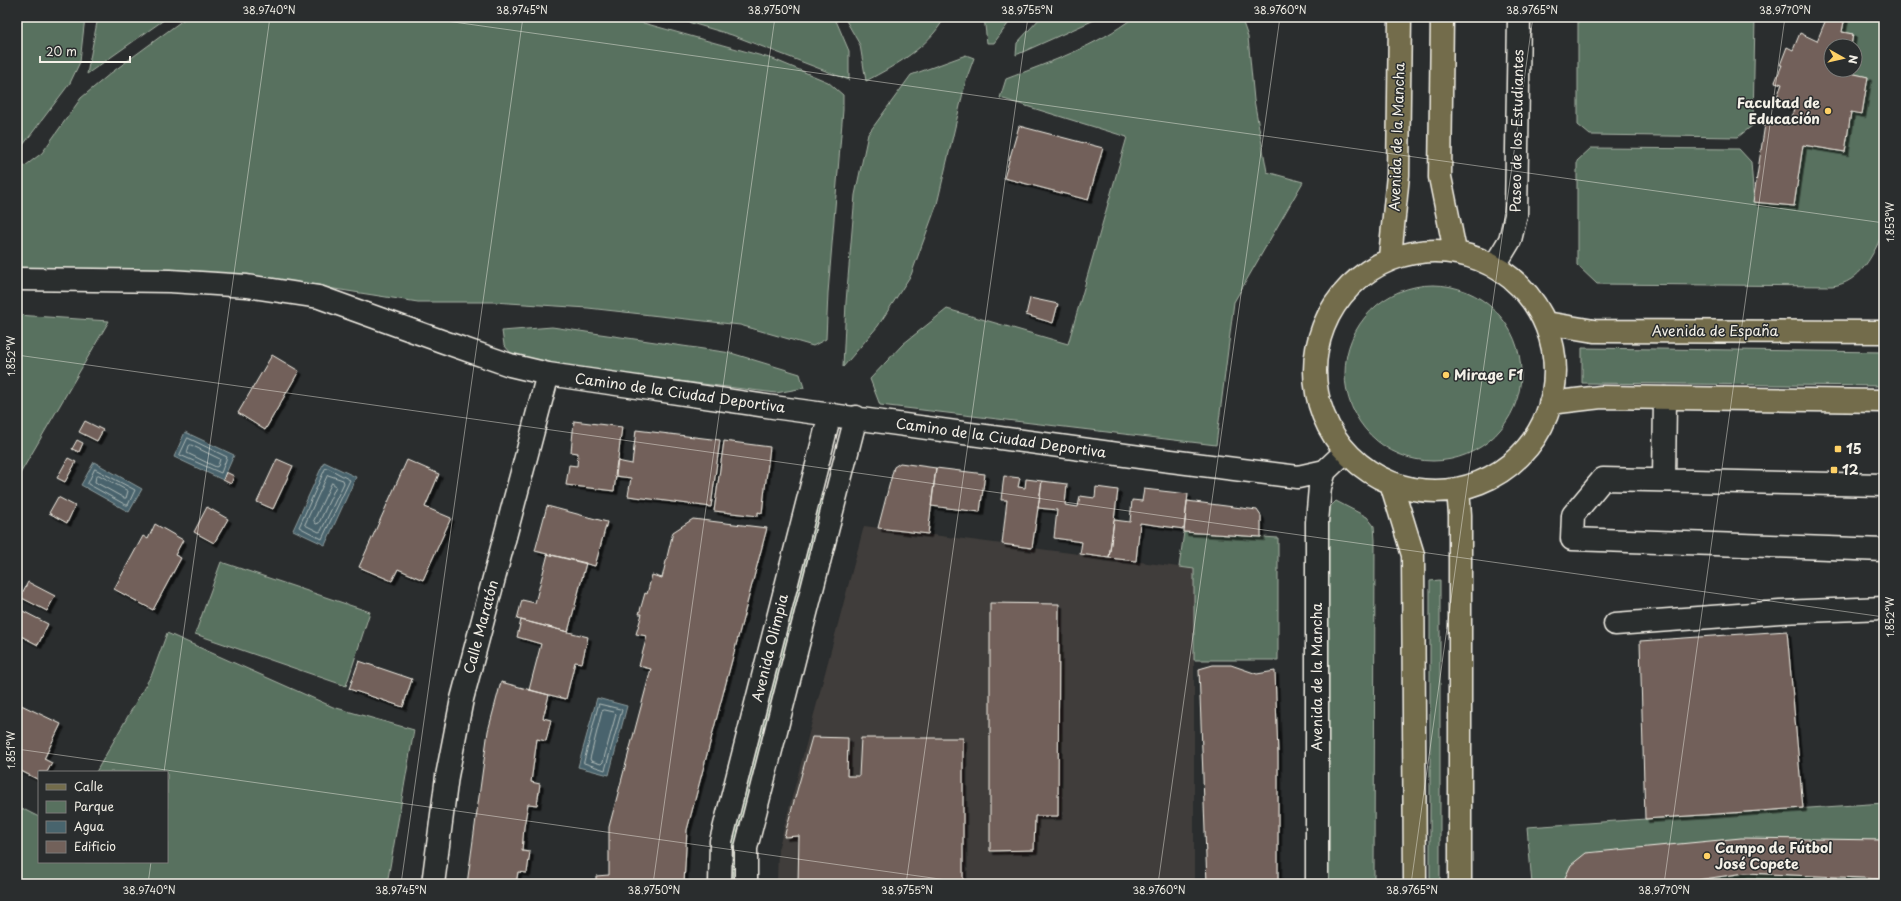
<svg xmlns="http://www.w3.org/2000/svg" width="1901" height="901" font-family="'Playpen Sans',sans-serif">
	<defs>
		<filter id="shadow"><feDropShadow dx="3.5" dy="3.5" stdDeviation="0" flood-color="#0009"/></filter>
	</defs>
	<rect width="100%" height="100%" fill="#2a2d2e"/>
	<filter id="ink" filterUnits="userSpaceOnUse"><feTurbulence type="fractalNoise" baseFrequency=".025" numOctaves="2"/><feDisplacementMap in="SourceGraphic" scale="8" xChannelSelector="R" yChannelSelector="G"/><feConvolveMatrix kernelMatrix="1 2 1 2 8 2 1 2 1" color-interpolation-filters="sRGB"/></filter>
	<g filter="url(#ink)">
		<path fill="#403d3b" d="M864 526 1194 569V884H777L778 850Z"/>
		<path fill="#58715f" stroke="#a6b1a4" d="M17 17H85L80 62 70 83 17 153Z
			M98 17H168L87 74Z
			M187 17H622L773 59 828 82 843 95V110L828 293 826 339 813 346 740 325 588 308 493 302H418L264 278 176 270 17 269V172L42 153 81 98 111 73Z
			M671 17H833L837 23 849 51V80L732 35Z
			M844 17H945C928 48 896 65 866 81L860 45Z
			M984 17H1013L994 43H987Z
			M1041 17H1101L1016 55 1017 43Z
			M1134 17H1241L1248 37 1254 100 1267 172 1303 182 1234 302 1216 445 880 405 870 379 903 344 947 309 1068 344 1127 137 1000 98 1006 79C1050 62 1097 46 1134 17Z
			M1578 17H1755L1753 125 1738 137 1590 135 1578 125Z
			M1845 17H1884V230C1874 253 1861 283 1832 286L1597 284 1577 265V161L1591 148 1739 149 1751 162 1754 202 1794 206 1803 145 1845 152 1851 112 1862 114 1868 77 1846 72 1847 70H1855V46H1851L1853 34 1842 32Z
			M966 55 974 58 966 80 937 204 911 275 878 326 843 367 846 302 855 195 868 134 911 75Z
			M1345 373a88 88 0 1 1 176 0a88 88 0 1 1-176 0Z
			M17 315 109 321 17 479Z
			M552 327 731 353 800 374 804 388 776 393 549 365 511 353 504 345 502 331Z
			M1582 348 1884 352V386L1582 383Z
			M821 494 828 495 736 841 734 884H727L730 836Z
			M1336 501 1367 517 1374 526 1375 540 1374 884H1325L1326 511Z
			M1184 532 1278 538V660H1194V569L1179 567Z
			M221 562 370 612 346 686 195 634Z
			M1440 580V884H1430V581Z
			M167 633 333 707 414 730 387 884H17V806L39 817V862H167V772H96L152 674Z
			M1884 803V884H1532L1527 827Z"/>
		<path fill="#48646d" stroke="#8d9c9e" d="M185 432 234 455 223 480 174 457Z
			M94 462 142 489 129 512 81 485Z
			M324 462 356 477 325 545 293 530Z
			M597 698 627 706 609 775 578 767Z"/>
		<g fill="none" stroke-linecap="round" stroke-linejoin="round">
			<path stroke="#afb9b7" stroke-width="1" d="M188 438 227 457 221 473 180 455Z
				M191 445 220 459 218 466 216 467 187 453 189 446Z
				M328 468 350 480 322 539 299 527 325 469Z
				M95 469 135 490 128 505H126L88 484Z
				M99 475 128 491 126 498H124L95 482 96 476Z
				M328 475 343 480 344 483 321 531 319 532 305 525Z
				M332 483 336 486 319 523 316 524 314 521Z
				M599 704 620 709 622 710 605 770 584 763Z
				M605 710 614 712 616 714 603 762 601 764 591 761 590 759 602 711Z"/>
		</g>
		<path fill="#72615a" stroke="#f4f1e8" filter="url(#shadow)" d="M1827 17H1845L1842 32 1853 34 1851 46H1831V70H1847L1846 72 1868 77 1862 114 1851 112 1845 152 1803 145 1794 206 1753 202 1766 118 1789 122 1794 109 1775 102 1782 84 1775 82 1782 65H1780L1787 47 1793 50 1800 33 1817 41Z
			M1019 126 1103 148 1088 200 1004 178Z
			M1030 298 1058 304 1053 323 1026 315Z
			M272 355 299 371 265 430 238 413Z
			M85 421 103 430 97 441 79 432Z
			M574 421 622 427 614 491 566 485 569 465 577 466 578 453 571 452Z
			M636 430 720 440 711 507 628 496 631 478 615 476 617 461 632 464Z
			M77 440 83 443 79 452 72 449Z
			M724 441 770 447 762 513 758 512V516L714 511Z
			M68 458 76 462 65 482 57 478Z
			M277 459 293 466 273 509 257 502Z
			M407 460 439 474 425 507 451 518 423 580 398 569 392 581 359 567Z
			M900 463 936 468 928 534 878 528 894 467Z
			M936 468 985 474 980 512 931 506Z
			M226 472 234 476 231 484 223 480Z
			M1004 476 1020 478 1018 487 1025 488 1026 479 1042 481 1032 548 1002 544 1007 500H1001Z
			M1042 481 1067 484 1065 505 1078 507 1080 496 1095 498 1096 487 1118 490 1109 558 1080 554 1082 542 1054 538 1057 510 1038 508Z
			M1144 489 1188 494 1184 529 1140 523 1136 561 1109 558 1114 520 1130 522 1132 500 1142 501Z
			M58 497 75 506 67 523 49 513Z
			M1187 501 1257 510 1261 516V537L1184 532Z
			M547 506 607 522 595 566 535 551Z
			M207 507 228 519 214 543 194 532Z
			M693 519 767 528 687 830 684 884H596V876L609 875V827L651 669 639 666 647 636 636 634 642 614H639L645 593 647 594 652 575 662 578 673 532Z
			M155 524 183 540 175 555 181 558 153 610 114 589 143 536 148 539Z
			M548 554 586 563 568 632 517 619 522 600 535 603Z
			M28 582 55 596 47 611 20 597Z
			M990 603 1059 604 1058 816H1035L1034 850 990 851Z
			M17 608 48 624 38 645 17 634Z
			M521 620 588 637 582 663 575 662 566 699 529 690 541 644 517 637Z
			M1787 631 1803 808 1645 819 1640 641Z
			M359 661 412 679 403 707 349 689Z
			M1213 665H1231L1257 674 1275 671 1278 755V884H1207L1199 669Z
			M501 682 549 695 543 718 551 720 546 741 537 739 531 782 540 784 537 805 528 804 524 827 522 851 530 852 527 873 518 872 516 884H467L488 731Z
			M17 703 61 724 44 759 52 763 47 772H39V780L17 769Z
			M812 737 848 738 847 776H859L861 738H963V884H798L799 836 784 837Z
			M1741 838 1884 840V879L1745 873 1670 884H1562L1571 865 1586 853Z"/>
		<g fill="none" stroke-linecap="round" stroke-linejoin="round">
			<g stroke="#f4f1e8" stroke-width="25">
				<path id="minor" d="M1495 265 1510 240 1516 215 1519 17
					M17 279 170 281 247 286 319 297 444 342 510 365 548 374 773 407 1147 458 1298 477 1325 471 1345 452
					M1664 480 1665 398
					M1884 485 1603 479 1573 515 1572 539 1884 550
					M1615 624 1780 612 1884 608
					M433 884 447 776 462 699 548 374
					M720 884 721 841 830 414
					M746 884V848L856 417
					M1317 884V522L1320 487 1325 471"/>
			</g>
			<g stroke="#f4f1e8" stroke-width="25">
				<path id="major" d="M1442 17 1440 177 1455 251
					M1315 371a120 120 0 1 1 240 0a120 120 0 1 1-240 0Z
					M1390 257 1398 175 1400 17
					M1546 323 1594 331 1884 332
					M1550 403 1601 397 1884 401
					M1391 483 1413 555 1415 884
					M1458 489 1460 515V884"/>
			</g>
			<use href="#minor" stroke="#2a2d2e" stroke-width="22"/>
			<use href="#major" stroke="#736c4b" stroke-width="22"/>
		</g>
	</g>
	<path fill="none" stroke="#f4f1e8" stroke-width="1" stroke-opacity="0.45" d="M418 17 1884 223M17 20V17M17 355 1884 617M17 749 975 884M164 772 270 17M148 884 151 862M401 884 523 17M653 884 775 17M906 884 1028 17M1158 884 1280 17M1411 884 1533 17M1664 884 1785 17"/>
	<g fill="#ffd166" stroke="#2a2d2e" stroke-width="1.5">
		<circle cx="1828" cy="111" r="4"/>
		<circle cx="1446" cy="375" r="4"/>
		<rect x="1834" y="445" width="8" height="8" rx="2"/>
		<rect x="1830" y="466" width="8" height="8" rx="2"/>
		<circle cx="1707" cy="856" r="4"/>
	</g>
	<g text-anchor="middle" stroke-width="3" stroke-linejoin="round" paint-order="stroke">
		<g font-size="14" font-weight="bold" fill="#f4f1e8" stroke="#2a2d2e" text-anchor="start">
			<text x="1820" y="108" text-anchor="end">Facultad de<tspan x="1820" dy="16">Educación</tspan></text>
			<text x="1454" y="380">Mirage F1</text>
			<text x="1846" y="454">15</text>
			<text x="1842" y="475">12</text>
			<text x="1715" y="853">Campo de Fútbol<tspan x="1715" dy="16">José Copete</tspan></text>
		</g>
		<g font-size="14" fill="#f4f1e8" stroke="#2a2d2e">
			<text transform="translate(1517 131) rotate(-89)" y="5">Paseo de los Estudiantes</text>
			<text transform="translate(1397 137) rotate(-88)" y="5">Avenida de la Mancha</text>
			<text x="1715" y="336">Avenida de España</text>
			<text transform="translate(680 393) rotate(8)" y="5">Camino de la Ciudad Deportiva</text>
			<text transform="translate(1001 438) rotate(8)" y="5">Camino de la Ciudad Deportiva</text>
			<text transform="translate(481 627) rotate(-75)" y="5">Calle Maratón</text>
			<text transform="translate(770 648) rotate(-76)" y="5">Avenida Olimpia</text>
			<text transform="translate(1317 677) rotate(-90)" y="5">Avenida de la Mancha</text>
		</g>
	</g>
	<rect width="1901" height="901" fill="none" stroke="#2a2d2e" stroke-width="44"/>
	<rect x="38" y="771" width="130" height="92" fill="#2a2d2e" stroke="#7b7b78"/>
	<rect x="46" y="784" width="20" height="6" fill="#736c4b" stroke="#7b7b78"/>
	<text x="74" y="791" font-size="12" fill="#f4f1e8">Calle</text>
	<rect x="46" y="801" width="20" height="12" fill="#58715f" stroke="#7b7b78"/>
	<text x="74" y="811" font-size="12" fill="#f4f1e8">Parque</text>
	<rect x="46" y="821" width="20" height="12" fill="#48646d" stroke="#7b7b78"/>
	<text x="74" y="831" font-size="12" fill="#f4f1e8">Agua</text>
	<rect x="46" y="841" width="20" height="12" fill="#72615a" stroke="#7b7b78"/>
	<text x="74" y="851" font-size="12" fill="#f4f1e8">Edificio</text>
	<g transform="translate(1843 58) rotate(98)"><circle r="19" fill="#2a2d2e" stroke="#7b7b78"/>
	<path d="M0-3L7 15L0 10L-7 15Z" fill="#ffd166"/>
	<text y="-6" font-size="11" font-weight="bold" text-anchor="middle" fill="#f4f1e8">N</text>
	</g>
	<path d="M40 56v6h90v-6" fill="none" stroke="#f4f1e8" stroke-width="2"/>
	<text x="46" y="56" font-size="12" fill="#f4f1e8" stroke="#2a2d2e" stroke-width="3" paint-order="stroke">20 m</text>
	<rect x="22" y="22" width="1857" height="857" fill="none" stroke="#f4f1e8" stroke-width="1.5"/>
	<g font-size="10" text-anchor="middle" fill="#f4f1e8">
		<text x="269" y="14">38.9740°N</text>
		<text x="522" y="14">38.9745°N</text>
		<text x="774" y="14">38.9750°N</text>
		<text x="1027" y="14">38.9755°N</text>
		<text x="1280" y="14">38.9760°N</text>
		<text x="1532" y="14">38.9765°N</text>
		<text x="1785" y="14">38.9770°N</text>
		<text transform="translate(1890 222) rotate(-90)" y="4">1.853°W</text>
		<text transform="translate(11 356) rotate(-90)" y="4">1.852°W</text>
		<text transform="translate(1890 617) rotate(-90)" y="4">1.852°W</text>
		<text transform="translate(11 750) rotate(-90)" y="4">1.851°W</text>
		<text x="149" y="894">38.9740°N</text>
		<text x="401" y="894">38.9745°N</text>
		<text x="654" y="894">38.9750°N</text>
		<text x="907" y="894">38.9755°N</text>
		<text x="1159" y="894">38.9760°N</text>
		<text x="1412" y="894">38.9765°N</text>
		<text x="1664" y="894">38.9770°N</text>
	</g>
</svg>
